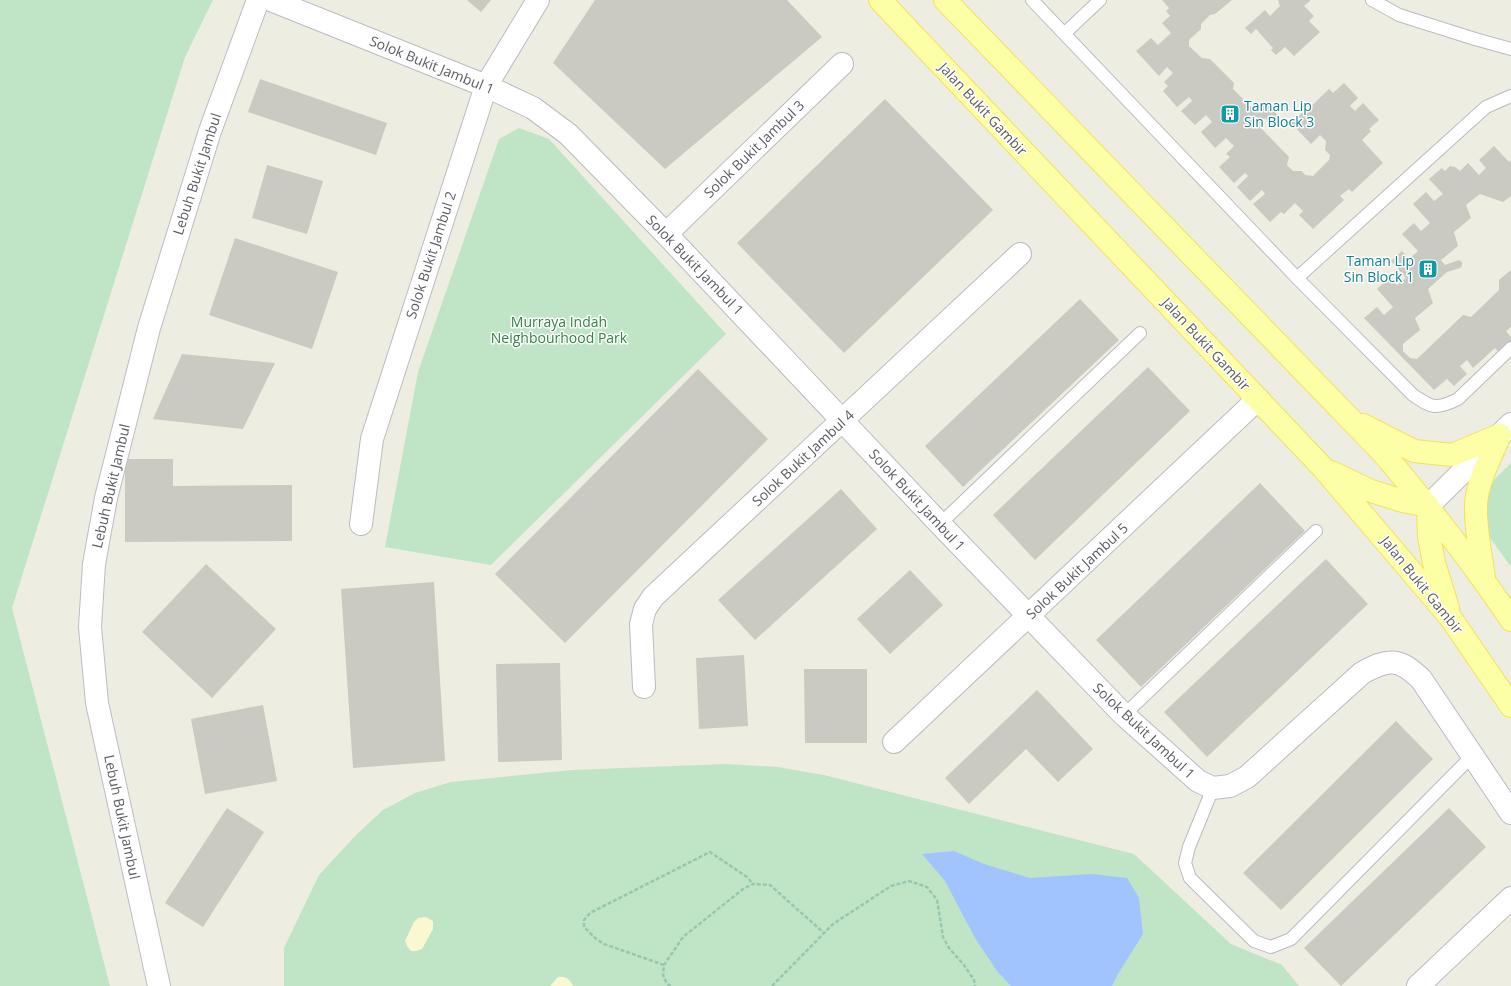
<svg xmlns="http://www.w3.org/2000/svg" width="1511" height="986" font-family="'Open Sans',sans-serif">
	<rect width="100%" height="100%" fill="#eeede2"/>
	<path fill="#bfe5c6" d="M0 0H213L185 57 12 608 110 986H0Z
		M519 128 549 139 726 334 491 565 385 547 418 372 499 139Z
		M1511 463V567L1488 535 1483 507 1487 487Z
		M725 764 778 767 824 775 1134 854 1231 944 1282 965 1299 986H284V948L319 875 357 834 383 810 415 793 451 782 572 770Z"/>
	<path fill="#faf8d1" d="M426 917 433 921V929L422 949 416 951H411L407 946 405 941 414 922 418 918Z
		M558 977C565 976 570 979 573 986H550Z"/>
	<path fill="#a1c4ff" d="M954 851 984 864 1030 878 1092 874 1127 878 1139 898 1143 934 1118 974 1112 986H1011L997 971 975 938 945 881 922 854Z"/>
	<path fill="#cacac2" d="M467 0H491L481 12Z
		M595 0H787L822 37 665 169 553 63Z
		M1162 0H1232L1215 14 1210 15 1201 24V29L1189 40V46L1202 58 1210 59 1234 83 1233 89 1254 110 1264 101 1280 117 1272 125 1265 118 1258 125 1289 157 1287 165 1293 171H1302L1305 175 1313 176 1329 160 1330 155 1325 150 1326 141 1320 135 1311 144 1291 123 1302 113 1303 114 1329 89 1333 93 1344 83 1358 98 1350 106 1355 111 1363 103 1379 120 1369 129 1371 131 1362 140 1383 163 1352 192 1349 189 1340 196 1344 200 1313 229 1299 215 1303 211 1295 203 1284 214 1281 212 1270 222 1253 204 1265 194 1262 190 1250 201 1237 187 1248 176 1245 173 1234 183 1219 167 1230 157 1226 154 1234 146 1226 138 1215 148 1201 132 1212 122 1206 115 1195 125 1181 111 1192 101 1189 97 1177 107 1163 91 1168 86 1164 82 1173 73 1167 67 1159 76 1136 51 1151 38 1158 45 1171 33 1162 23 1170 16 1166 11 1169 8Z
		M1278 0H1311L1304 6 1314 16 1309 21 1320 32 1294 56 1285 47 1276 55 1271 50 1273 48 1256 29 1251 34 1245 28 1265 10 1270 16 1280 6Z
		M260 79 387 123 376 155 248 112Z
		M885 99 993 210 844 353 737 243Z
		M1494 146 1509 162 1511 160V196L1503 202 1480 194 1466 205 1471 218 1454 232 1458 246 1441 260 1445 265 1459 260 1462 262V266L1460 268 1447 272 1428 289 1433 303 1415 318 1420 330 1403 344V351L1410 358 1417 359 1463 315 1471 317 1499 290V280L1511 270V327L1506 331 1511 337V343L1499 353 1495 348 1473 368 1467 360 1460 366 1467 374 1454 386 1447 379 1434 390 1364 318 1377 307 1384 315 1393 307 1377 289 1390 277 1397 285 1406 278 1391 261 1402 251 1409 259 1418 251 1402 234 1414 223 1421 231 1430 223 1413 204 1426 192 1434 201 1443 194 1429 179 1442 168 1445 171 1450 166 1455 167 1460 171 1468 163 1479 175 1486 168 1479 160Z
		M267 165 323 181 307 234 252 218Z
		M235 238 338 272 312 349 209 315Z
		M1080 299 1119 340 963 487 925 446Z
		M182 354 275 363 243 429 153 419Z
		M1148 367 1190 411 1035 560 993 515Z
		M698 369 768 439 565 643 495 574Z
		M125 459H173V486L292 485V541L125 542Z
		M1260 483 1305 531 1141 687 1096 640Z
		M841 489 877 529 755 640 718 600Z
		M1326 559 1368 604 1207 757 1164 712Z
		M206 564 276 629 212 698 142 632Z
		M910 570 943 605 890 654 857 619Z
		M434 582 445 761 353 768 341 589Z
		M744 655 748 726 699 729 696 658Z
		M560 663 562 760 498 762 496 664Z
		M804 669H867V743H805Z
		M1037 690 1093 749 1058 782 1026 749 969 804 945 778Z
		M263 705 277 781 205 794 191 719Z
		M1396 721 1433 759 1281 910 1243 873Z
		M227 808 264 832 203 927 165 903Z
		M1449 808 1486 847 1341 986 1304 948Z"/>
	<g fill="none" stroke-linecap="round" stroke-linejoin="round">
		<g stroke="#babbc1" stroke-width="14">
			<path id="lane" d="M1032 0 1297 278 1413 395C1432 408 1436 410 1458 399L1511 348
				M1372 0 1399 15 1475 39 1511 49
				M1065 33 1100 0
				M1297 278 1486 107 1511 96
				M940 524 1140 333
				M1124 715 1316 531
				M1213 788 1189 847 1185 863 1190 878 1254 941 1271 947 1291 939 1473 755"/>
		</g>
		<g stroke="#babbc1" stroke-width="24">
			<path id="street" d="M271 0 486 86 533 108 568 134 666 234 940 524 1124 715 1198 781 1213 788 1230 786 1247 777 1362 673C1389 658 1399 658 1421 679L1511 813
				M666 234 842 64
				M361 524 372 439 486 86 538 0
				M644 687 641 624 645 609 653 597 1020 254
				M894 742 1258 399
				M1418 986 1511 898"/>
		</g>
		<g stroke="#bbbdc4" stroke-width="24">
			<path id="secondary" d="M1428 506 1511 424
				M159 986 97 703 90 627 94 564 106 498 149 328 210 131 258 0"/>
		</g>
		<g stroke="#f1e358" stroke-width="24">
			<path id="primary" d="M880 0 1324 469 1450 617 1511 706
				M945 0 1383 453C1429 507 1472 561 1511 620
				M1363 425 1414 451 1452 455 1500 435
				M1331 472 1371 491 1403 501 1428 506
				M1428 506 1429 537 1434 563 1448 608
				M1484 578C1481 554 1475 529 1476 505 1477 482 1491 456 1500 435"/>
		</g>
		<path stroke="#98c6ae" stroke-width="2.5" stroke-dasharray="4 2" stroke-linecap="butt" d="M664 965 604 944 595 938 584 927V920L590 913 710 852 747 877 753 884
			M671 986 667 984 663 975 664 965 683 937 743 889 753 884 770 885 824 933
			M772 986 833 924 891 886 909 881 927 887 937 900 943 937 949 948 964 965 974 980 975 986"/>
		<use href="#lane" stroke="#fff" stroke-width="12"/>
		<use href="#street" stroke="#fff" stroke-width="22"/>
		<use href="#secondary" stroke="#fff" stroke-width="22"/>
		<use href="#primary" stroke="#fdffa6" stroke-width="22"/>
	</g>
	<defs>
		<g id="building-square" transform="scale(1)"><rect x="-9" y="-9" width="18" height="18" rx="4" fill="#0f9aa8" stroke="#fff"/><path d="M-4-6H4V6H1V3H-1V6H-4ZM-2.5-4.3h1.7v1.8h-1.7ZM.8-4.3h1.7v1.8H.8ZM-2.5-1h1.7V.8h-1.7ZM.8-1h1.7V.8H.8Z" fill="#fff"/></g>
	</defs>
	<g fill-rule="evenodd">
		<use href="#building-square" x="1230" y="114"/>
		<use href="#building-square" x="1428" y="269"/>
	</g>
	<g text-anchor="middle" stroke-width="3" stroke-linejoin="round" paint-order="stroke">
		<g font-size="14" fill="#5b5d63" stroke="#fff">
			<text transform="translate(432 65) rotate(22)" y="5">Solok Bukit Jambul 1</text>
			<text transform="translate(983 109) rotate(47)" y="5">Jalan Bukit Gambir</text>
			<text transform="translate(754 149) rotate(-44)" y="5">Solok Bukit Jambul 3</text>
			<text transform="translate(197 174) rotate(-72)" y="5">Lebuh Bukit Jambul</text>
			<text transform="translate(431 255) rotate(-72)" y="5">Solok Bukit Jambul 2</text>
			<text transform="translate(695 265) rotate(46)" y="5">Solok Bukit Jambul 1</text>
			<text transform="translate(1206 344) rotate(47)" y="5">Jalan Bukit Gambir</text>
			<text transform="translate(803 458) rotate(-43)" y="5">Solok Bukit Jambul 4</text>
			<text transform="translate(111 486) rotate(-77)" y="5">Lebuh Bukit Jambul</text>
			<text transform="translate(917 500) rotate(47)" y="5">Solok Bukit Jambul 1</text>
			<text transform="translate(1077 571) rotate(-43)" y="5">Solok Bukit Jambul 5</text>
			<text transform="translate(1422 585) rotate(51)" y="5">Jalan Bukit Gambir</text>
			<text transform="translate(1144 731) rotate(43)" y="5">Solok Bukit Jambul 1</text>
			<text transform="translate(122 817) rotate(78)" y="5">Lebuh Bukit Jambul</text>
		</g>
		<g font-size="14" fill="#0d838f" stroke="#fff" text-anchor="start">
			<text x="1244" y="111">Taman Lip<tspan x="1244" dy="16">Sin Block 3</tspan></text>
			<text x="1414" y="266" text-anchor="end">Taman Lip<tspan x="1414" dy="16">Sin Block 1</tspan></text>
		</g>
		<g font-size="14" fill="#338246" stroke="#fff">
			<text x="559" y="327">Murraya Indah<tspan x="559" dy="16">Neighbourhood Park</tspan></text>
		</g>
	</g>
</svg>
